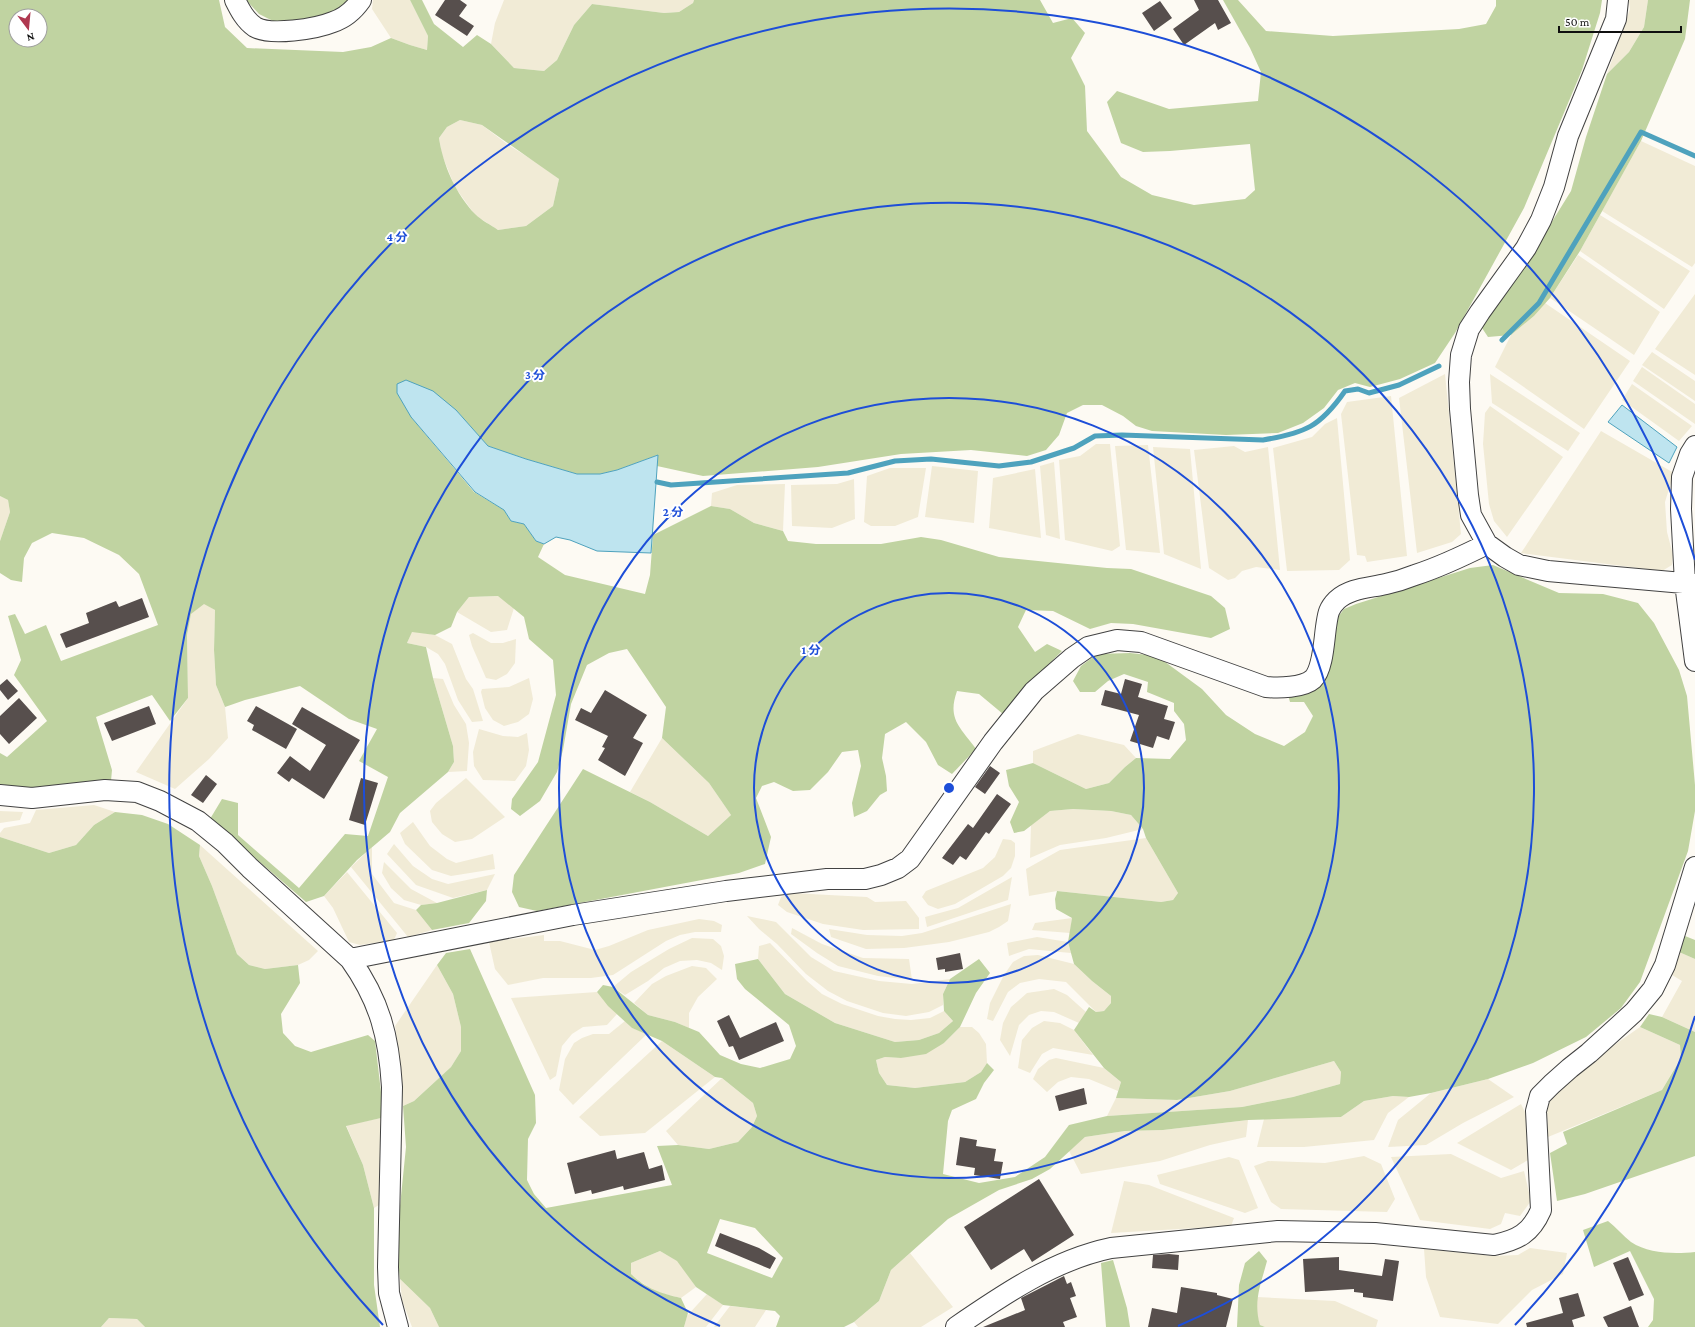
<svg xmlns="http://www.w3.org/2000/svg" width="1695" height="1327" font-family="'Crimson Pro','Noto Sans JP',serif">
	<rect width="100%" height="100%" fill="#fdfaf3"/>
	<path fill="#f1ebd6" d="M373 0H410L428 36 427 50 410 45 391 38 372 9Z
		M504 0H694L693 3 679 12 664 13 592 4 574 25 557 60 544 71 514 68 491 44 495 23Z
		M1629 0H1648L1644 27 1629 52 1607 74 1630 9Z
		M460 120 482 125 507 144 539 164 559 179 553 206 526 226 498 230 475 215 455 187 442 155 439 138 447 127Z
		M1641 141 1695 166V263L1692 267 1602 211Z
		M1600 215 1690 271 1664 309 1580 251Z
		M1578 255 1660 312 1634 355 1550 298Z
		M1695 294V375L1655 349Z
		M1545 303 1630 361 1584 429 1495 367 1511 335 1534 316Z
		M1652 352 1695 381V401L1642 365Z
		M1642 367 1695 404V424L1633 381Z
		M1445 374 1461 534 1452 542 1417 553 1399 398Z
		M1490 374 1580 433 1568 451 1492 403Z
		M1632 384 1692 426 1679 441 1622 400Z
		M1391 396 1407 556 1367 562 1365 556 1357 555 1341 414 1347 402Z
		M1490 406 1563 457 1507 537 1494 521 1489 504 1483 444 1485 413Z
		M1337 418 1350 560 1339 570 1287 571 1273 448 1312 437 1325 424Z
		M1601 431 1674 473 1665 502 1667 532 1673 555 1672 565 1662 571 1521 553Z
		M1096 444H1110L1120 546 1112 551 1065 540 1059 460 1080 456Z
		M1148 445 1160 553 1126 550 1115 446Z
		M1234 446 1245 452 1268 447 1280 570 1256 567 1242 571 1235 578 1228 580 1209 568 1194 450Z
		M1153 447 1190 449 1201 569 1164 554Z
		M1054 462 1060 539 1046 535 1040 466Z
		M932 466 978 471 974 523 925 517Z
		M890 468H926L918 517 895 526H871L864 522 867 476Z
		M1035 469 1041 538 989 528 993 478Z
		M854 479 855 519 832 528 792 526 791 485 837 484Z
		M785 484 783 531 754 523 730 509 711 506 712 493 737 485Z
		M0 496 8 500 10 512 0 541Z
		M499 596 514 608 507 630 491 632 457 612 469 597Z
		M204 603 215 610 214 650 216 685 225 707 228 738 209 759 175 789 136 772 188 698 187 635 191 614Z
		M412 631 435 635 452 644 466 679 473 689 483 721 472 722 458 700 445 664 438 654 426 647 407 643Z
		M473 633 491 643H503L516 639 515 663 507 674 496 680 486 678 472 646 469 635Z
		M433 678 443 679 454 705 466 724 469 743 467 771 448 772 454 762 453 746Z
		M529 678 533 699 529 714 518 722 504 726 493 720 485 708 481 692 482 689 509 687Z
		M479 729 503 736 518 737 527 733 529 750 526 766 515 781 483 780 474 766 473 752Z
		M1078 734 1124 745 1136 758 1125 767 1109 783 1086 789 1033 763V751Z
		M662 738 709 783 731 815 708 836 650 802 630 792Z
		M466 778 505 817 472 839 455 842 442 834 432 822 430 811 436 803Z
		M94 805 115 812 94 825 76 845 49 853 0 837V833L4 828 30 823 36 810Z
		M1073 809 1111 811 1131 815 1143 829 1106 838 1060 845 1030 858 1031 825 1050 811Z
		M0 811 23 812 20 820 0 823Z
		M413 822 430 846 447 859 456 863 493 854 495 869 451 876 432 870 405 844 400 833Z
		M1146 838 1178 893 1173 900 1161 902 1057 891 1029 896 1026 869 1060 850Z
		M1003 839 1011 840 1015 843V856L1011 868 1003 876 955 904 938 909 928 905 922 897 926 891 983 868 995 857Z
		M394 844 413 866 432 879 448 884 495 874 487 890 453 898 416 885 387 854Z
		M200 845 318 951 309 960 298 965 265 969 249 965 237 954 212 886 199 856Z
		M372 847V874L394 903 416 910 432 930 408 937 351 867Z
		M384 862 411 889 437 903 421 905 404 900 391 888 382 873Z
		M347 872 397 933 394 940 360 945 349 942 333 908 324 896Z
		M1012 877 1008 900 927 927 925 917 958 908Z
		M791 893 867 897 875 902 906 901 919 918V929L863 930 823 924 787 912 778 905 781 897Z
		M1011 904 1008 921 999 927 989 932 949 942 904 948 866 949 831 937 829 929 867 935 902 936 922 933Z
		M747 916 776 922 811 957 834 971 879 981 912 984 950 979 943 994V1005L929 1012 906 1016 883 1013 847 1001 828 991 806 974 777 944 759 929Z
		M1072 918 1070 933 1032 930 1035 923Z
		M699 919 714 921 722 925 721 932H695L680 935 666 941 613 975 591 978H543L508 985 495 969 489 942 544 935V941H560L595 950 609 946 648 930Z
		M792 928 822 944 863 958 909 959 912 980 878 976 838 966 817 953 791 934Z
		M1037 937 1068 942 1071 953 1029 949 1009 956 1007 943Z
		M692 938 713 939 721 946 724 956 722 970 711 963 697 960 680 961 664 968 648 981 625 995 613 987 631 972 669 949Z
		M770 943 807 981 822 994 842 1004 878 1016 895 1019 911 1020 930 1018 944 1011 953 1021 939 1033 919 1040 895 1042 835 1023 785 994 758 959 759 946Z
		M1679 952 1695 959V1032L1662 1017 1682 981 1672 975Z
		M1038 955 1074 964 1092 981 1111 996V1003L1104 1011 1096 1012 1066 982 1039 979 1020 983 1008 992 993 1021 987 1019 990 1003 1004 975 1013 962 1024 956Z
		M437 965 453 994 461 1027V1051L451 1067 414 1101 403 1106 399 1053 395 1026Z
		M692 966 706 968 717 979 698 997 689 1013V1028L675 1022 648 1015 634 1003 652 984 666 976Z
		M1054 989 1067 995 1086 1012 1079 1023 1054 1012 1041 1011 1029 1015 1019 1025 1010 1056 1000 1040 1003 1023 1011 1007 1027 993Z
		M597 992 617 1014 607 1025 583 1027 572 1034 562 1046 556 1076 550 1080 511 998Z
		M625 1021 632 1028 647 1034 573 1105 559 1090 565 1059 574 1043 582 1038 593 1034H609Z
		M1044 1021 1060 1023 1074 1030 1093 1055 1053 1048 1042 1054 1030 1073 1018 1068 1022 1040 1032 1028Z
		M960 1027H972L979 1033 986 1044 987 1063 981 1072 965 1082 915 1088 887 1085 879 1073 876 1060 885 1057 901 1058 944 1043Z
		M1640 1027 1680 1045 1681 1057 1662 1090 1548 1137 1547 1109 1551 1098 1570 1076Z
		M662 1041 715 1077 645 1133 600 1136 579 1117Z
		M1056 1058 1104 1068 1121 1082 1118 1091 1089 1079 1071 1077 1058 1082 1047 1092 1033 1079 1038 1069 1049 1060Z
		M1334 1061 1341 1072 1340 1084 1293 1097 1242 1107 1107 1116 1116 1098 1177 1100 1230 1091Z
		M722 1078 753 1103 757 1116 752 1127 738 1142 709 1149 678 1145 666 1131Z
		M1488 1079 1514 1097 1463 1123 1426 1145 1388 1147 1398 1120 1431 1093Z
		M1393 1096 1409 1097 1388 1113 1374 1140 1304 1147H1257L1264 1119 1341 1117 1364 1101Z
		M1521 1104 1526 1114 1528 1160 1511 1170 1457 1143Z
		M381 1118 379 1205 374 1208 363 1165 346 1125Z
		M1248 1120 1246 1137 1210 1145 1160 1161 1081 1174 1069 1151 1085 1137 1125 1131 1163 1130Z
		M1451 1154 1501 1178 1524 1171 1531 1201 1520 1216 1505 1213 1501 1224 1490 1229 1420 1220 1391 1157Z
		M1364 1156 1381 1164 1395 1199 1387 1212 1281 1209 1271 1202 1254 1166 1268 1161 1325 1163Z
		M1229 1157 1239 1160 1258 1208 1245 1213 1160 1184 1157 1175Z
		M1124 1181 1149 1185 1234 1218 1231 1226 1111 1233Z
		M1530 1248 1567 1253 1563 1274 1532 1290 1498 1324 1440 1317 1426 1277 1424 1249 1494 1256 1518 1255Z
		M660 1251 678 1261 696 1287 681 1298 656 1292 631 1275V1263Z
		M910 1253 953 1307 921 1327H858L854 1322 879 1301 891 1270Z
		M400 1279 430 1308 439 1327H412L402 1300Z
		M707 1294 723 1305 706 1327H684L687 1316Z
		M1257 1297 1335 1301 1378 1320 1376 1327H1265L1260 1325 1256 1313Z
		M730 1306 766 1310 755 1327H714Z
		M109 1318 137 1319 145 1327H101Z"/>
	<path fill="#c0d3a1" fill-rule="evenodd" d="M0 0H219L225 27 247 48 343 52 371 47 391 38 410 45 427 50 428 36 410 0H422L434 24 463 47 477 35 491 44 514 68 544 71 557 60 574 25 592 4 664 13 679 12 693 3 694 0H1040L1053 23 1072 18 1085 33 1071 58 1085 86 1087 131 1121 177 1152 195 1194 205 1245 199 1255 190 1250 144 1170 151 1143 152 1121 143 1107 102 1117 91 1169 109 1258 101 1261 72 1250 48 1223 0H1238L1266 31 1333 36 1459 29 1486 24 1496 6V0H1602L1600 13 1582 70 1524 208 1455 333 1435 363 1400 379 1370 387 1355 383 1338 390 1324 408 1303 423 1278 433 1226 435 1152 431 1136 426 1123 416 1102 405H1083L1067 413 1059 435 1046 450 1027 456 971 450 901 454 818 467 703 476 657 466 658 455 617 470 600 474H577L526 459 488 446 456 410 411 417 474 492 504 510 511 521 524 524 536 541 544 544 538 557 565 575 645 594 650 575 653 535 711 506 730 509 754 523 783 531 788 541 816 544H881L921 537 941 540 999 557 1107 568 1131 569 1211 596 1225 608 1230 629 1211 638 1133 624 1111 623 1090 629 1053 611 1026 610 1018 627 1035 652 1047 644 1062 651 1021 692 1003 714 979 694 957 691C947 719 960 727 976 749L952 774 938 765 926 742 906 722 885 734 882 758 886 776 887 791 880 795 867 811 854 817 852 803 861 766 858 750 842 752 828 772 810 790 793 791 774 782 762 786 756 798 771 837 765 864 739 873 537 911 519 907 512 892 514 875 583 769 650 802 708 836 731 815 709 783 662 738 666 707 627 649 609 653 587 665 571 704 563 750 557 772 540 801 520 816 511 809 512 799 538 762 556 695 553 660 529 639 524 617 498 596 469 597 457 612 451 627 435 635 412 632 407 643 426 647 433 678 453 746 454 762 448 772 400 813 390 832 357 860 324 896 306 902 210 819 222 799 238 803V835L299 888 345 834 368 836 388 777 359 761 377 729 349 719 300 686 245 700 225 707 216 685 214 650 215 610 204 604 191 614 187 635 188 698 170 721 152 695 96 717 112 770 111 781C74 786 37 792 0 784V753L7 757 47 721 14 675 21 660 8 616 15 614 25 634 46 625 61 661 158 625 139 574 119 555 84 538 52 533 32 543 24 558 22 582 11 580 0 573V541L10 512 8 500 0 496ZM16 16H40V40H16ZM460 120 482 125 559 179 553 206 526 226 498 230C491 225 481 220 475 214 456 194 443 165 439 138L447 127Z
		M246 0H350L348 4 322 18 277 23 259 14Z
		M1648 0H1690L1685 39 1641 141 1580 251 1550 298 1534 316 1511 335 1488 337 1480 325 1498 303 1522 270 1571 191 1586 137 1607 74 1629 52 1644 27Z
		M1493 565 1559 593 1603 594 1638 603 1654 623 1679 670 1687 696 1695 785V811L1688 851 1640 982 1621 1008 1586 1037 1533 1063 1488 1079 1431 1093 1409 1097 1393 1096 1364 1101 1341 1117 1248 1120 1163 1130 1125 1131 1085 1137 1050 1169 1032 1179 999 1190 948 1219 891 1270 879 1301 854 1322 844 1327H776L780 1316 775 1311 723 1305 696 1287 677 1261 660 1251 631 1263V1274C647 1289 660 1293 681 1298L688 1313 684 1327H439L430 1308 400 1279 396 1245 406 1147 403 1106 414 1101 451 1067 461 1051V1027L453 994 437 965 446 953 470 949 535 1095 536 1123 528 1139 527 1180 534 1194 546 1208 672 1185 657 1146 678 1145 709 1149 738 1142 752 1127 757 1116 753 1103 722 1078 715 1077 662 1041 632 1028 608 1006 597 992 603 985 613 987 648 1015 675 1022 699 1032 720 1055 741 1064 760 1068 790 1059 796 1046 789 1025 745 989 737 979 735 964 758 959 785 994 835 1023 895 1042 919 1040 939 1033 953 1021 944 1011 943 994 950 979 979 959 990 973 976 993 960 1027 944 1043 926 1054 901 1058 885 1057 876 1060 879 1073 887 1085 915 1088 965 1082 981 1072 987 1063 994 1070 984 1083 976 1099 952 1110 948 1121 943 1174 979 1183 1015 1177 1045 1157 1069 1125 1107 1116 1242 1107 1293 1097 1340 1084 1341 1072 1334 1061 1230 1091 1177 1100 1116 1098 1121 1082 1104 1068 1074 1030 1089 1007 1096 1012 1104 1011 1111 1003V996L1092 981 1074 964 1068 942 1072 918 1056 909 1055 899 1057 891 1161 902 1173 900 1178 893 1146 838 1143 829 1131 815 1111 811 1073 809 1050 811 1024 831 1014 833 1010 822 1019 802 1009 786 1006 770 1033 763 1086 789 1109 783 1125 767 1136 758 1170 759 1186 740 1184 724 1174 711V703L1147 692 1148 682 1124 674 1108 681 1095 692H1080L1073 681 1081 666 1097 654 1130 653 1157 656 1202 689 1226 715 1255 734 1284 746 1305 732 1313 716 1304 702H1290L1288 695 1311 689 1334 634 1338 617 1344 609 1356 604 1470 568ZM720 1219 755 1228 783 1258 772 1278 707 1253Z
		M115 812 142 815 168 824 200 845 199 856 212 886 237 954 249 965 265 969 298 965 300 983 281 1014 283 1033 295 1046 311 1052 368 1035 375 1041 383 1109 381 1118 346 1126 363 1165 374 1208V1285L380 1327H145L137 1319 109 1318 101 1327H0V837L49 853 76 845 94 825Z
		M487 890 486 901 469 923 432 930 416 910 421 905 437 903Z
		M1685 936 1695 940V959L1679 952Z
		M1649 1014 1662 1017 1695 1032V1156L1585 1194 1557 1201 1550 1153 1567 1144 1563 1132 1662 1090 1681 1058 1680 1045 1640 1027Z
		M1608 1221C1616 1227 1623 1236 1631 1242 1649 1254 1675 1254 1695 1252V1327H1648L1653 1320 1654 1299 1630 1251 1594 1267 1583 1230Z
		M1259 1251 1267 1261C1261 1284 1253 1301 1260 1325L1265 1327H1237L1239 1285 1245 1263Z
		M1113 1260 1127 1308 1130 1327H1106L1101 1263Z"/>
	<path fill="#bee4ef" stroke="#4ea2bd" d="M406 380 433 391 456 410 488 446 526 459 577 474H600L617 470 658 455 651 553 597 551 570 540 556 537 544 544 536 541 524 524 511 521 504 510 475 492 411 417 397 393V384Z
		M1622 405 1677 447 1669 463 1608 422Z"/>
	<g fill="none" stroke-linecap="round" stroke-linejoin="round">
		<path stroke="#4ea2bd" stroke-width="5" d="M1502 340 1539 303 1641 132 1695 156
			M657 482 671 485 848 473 895 461 931 459 999 466 1031 462 1074 448 1095 436 1122 435 1263 440C1305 433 1320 427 1345 391L1358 389 1369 393 1399 385 1439 366"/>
	</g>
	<path fill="#574f4d" d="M445 0H460L467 5 459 16 474 26 467 36 435 15Z
		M1194 0H1218L1231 23 1218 30 1215 23 1184 45 1173 29 1199 10Z
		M1160 1 1172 18 1154 31 1142 13Z
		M142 598 149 617 66 648 60 634 89 623 86 613 116 601 119 607Z
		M7 679 18 691 8 700 0 690V685Z
		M1125 679 1142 684 1138 697 1168 706 1164 719 1175 722 1169 740 1157 736 1153 748 1130 741 1139 715 1101 705 1105 690 1121 694Z
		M605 690 647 715 633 738 643 743 625 776 598 760 605 748 602 747 608 736 575 720 581 708 591 713Z
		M19 698 37 718 9 744 0 734V716Z
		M149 706 156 724 112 741 104 723Z
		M256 706 297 729 286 749 252 730 254 725 247 721Z
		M302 707 360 740 324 799 292 778 289 782 277 773 290 756 310 771 326 745 292 724Z
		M990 766 1000 773 985 794 975 787Z
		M206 775 217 784 203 803 191 795Z
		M361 778 378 783 365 825 349 820Z
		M997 794 1011 804 989 834 986 832 966 860 960 856 953 865 942 858 968 824 973 828Z
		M960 953 963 969 945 972V969L938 970 936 958Z
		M729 1015 740 1038 776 1022 784 1041 739 1060 733 1046 729 1047 717 1021Z
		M1084 1088 1087 1104 1059 1111 1055 1096Z
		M960 1137 977 1140 976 1146 996 1149 994 1161 1003 1162 1000 1179 974 1175 975 1168 956 1165Z
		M615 1150 617 1159 644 1152 649 1169 662 1165 665 1180 624 1190 623 1186 592 1194 591 1190 575 1194 567 1163Z
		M1039 1179 1074 1235 1032 1262 1024 1249 991 1270 964 1227Z
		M720 1233 759 1248 776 1258 770 1269 715 1246Z
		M1169 1254 1179 1255 1178 1270 1152 1268 1153 1255Z
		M1339 1257V1270L1382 1276 1385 1259 1399 1261 1393 1301 1363 1297V1293L1354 1292V1289L1305 1292 1303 1259Z
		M1628 1257 1644 1295 1629 1301 1613 1263Z
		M1064 1276 1067 1284 1071 1282 1076 1296 1070 1298 1077 1317 1063 1322 1065 1327H983L1025 1310 1021 1298Z
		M1181 1287 1217 1293V1295L1233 1299 1226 1327H1148L1152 1308 1177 1313Z
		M1578 1293 1585 1316 1572 1320 1574 1327H1527L1526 1323 1563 1313 1559 1298Z
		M1631 1306 1639 1327H1608L1603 1317Z"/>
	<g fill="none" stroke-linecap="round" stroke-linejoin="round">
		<g stroke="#424242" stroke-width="22">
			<path id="street" d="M235 0C240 10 245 20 255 27 270 36 316 29 333 22 345 18 354 10 361 0
				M1618 0 1616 19 1568 136 1554 187 1541 220 1526 248 1480 312 1469 329 1461 355 1459 382 1460 409 1468 495 1471 515 1487 544 1505 557 1519 565 1548 571 1695 584
				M1695 446 1690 454 1682 477 1681 509 1685 583 1695 661
				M0 795 32 798 105 790 137 792 160 801 198 821 225 843 250 868 350 959C380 1001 389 1037 392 1087L388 1267 389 1293 398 1327
				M350 959 573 915 726 891 827 879H865L881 875 898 868 910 859 993 742 1034 691 1072 658 1088 647 1117 640 1141 642 1266 687C1278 688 1303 688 1313 679 1323 669 1324 641 1326 627 1328 614 1328 609 1337 600 1350 588 1369 588 1386 584 1395 582 1405 579 1415 575 1440 567 1463 556 1487 544
				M956 1327C1004 1294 1054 1260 1111 1248L1278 1231 1375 1233 1494 1245C1518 1240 1531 1233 1541 1210L1536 1111 1540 1096 1552 1084 1570 1068 1589 1053 1634 1012 1653 989 1665 965 1695 867"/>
		</g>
		<use href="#street" stroke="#fff" stroke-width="20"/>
	</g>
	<g fill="none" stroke="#1d4ed8" stroke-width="2">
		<circle cx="949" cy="788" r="195"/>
		<circle cx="949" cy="788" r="390"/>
		<path d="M720 1326A585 585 0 1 1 1178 1326"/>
		<path d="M1695 1016A780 780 0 0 1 1515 1325M383 1325A780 780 0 1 1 1695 560"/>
	</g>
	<circle cx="949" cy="788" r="6" fill="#1d4ed8" stroke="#fff" stroke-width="2"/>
	<g font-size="12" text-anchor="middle" font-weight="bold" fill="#1d4ed8" stroke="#fff" stroke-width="4" stroke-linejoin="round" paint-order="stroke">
		<text x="397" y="241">4 分</text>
		<text x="535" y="379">3 分</text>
		<text x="673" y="516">2 分</text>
		<text x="811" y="654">1 分</text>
	</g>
	<g transform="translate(28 28) rotate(164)"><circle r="19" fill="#ffffff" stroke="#9f9f9f"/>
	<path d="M0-3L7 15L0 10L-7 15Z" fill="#af3850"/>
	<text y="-6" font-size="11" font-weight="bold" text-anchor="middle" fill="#0f0f0f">N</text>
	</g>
	<path d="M1559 26v6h122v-6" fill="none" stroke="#0f0f0f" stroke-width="2"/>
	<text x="1565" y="26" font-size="12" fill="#0f0f0f" stroke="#ffffff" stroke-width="3" paint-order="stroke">50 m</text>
</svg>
